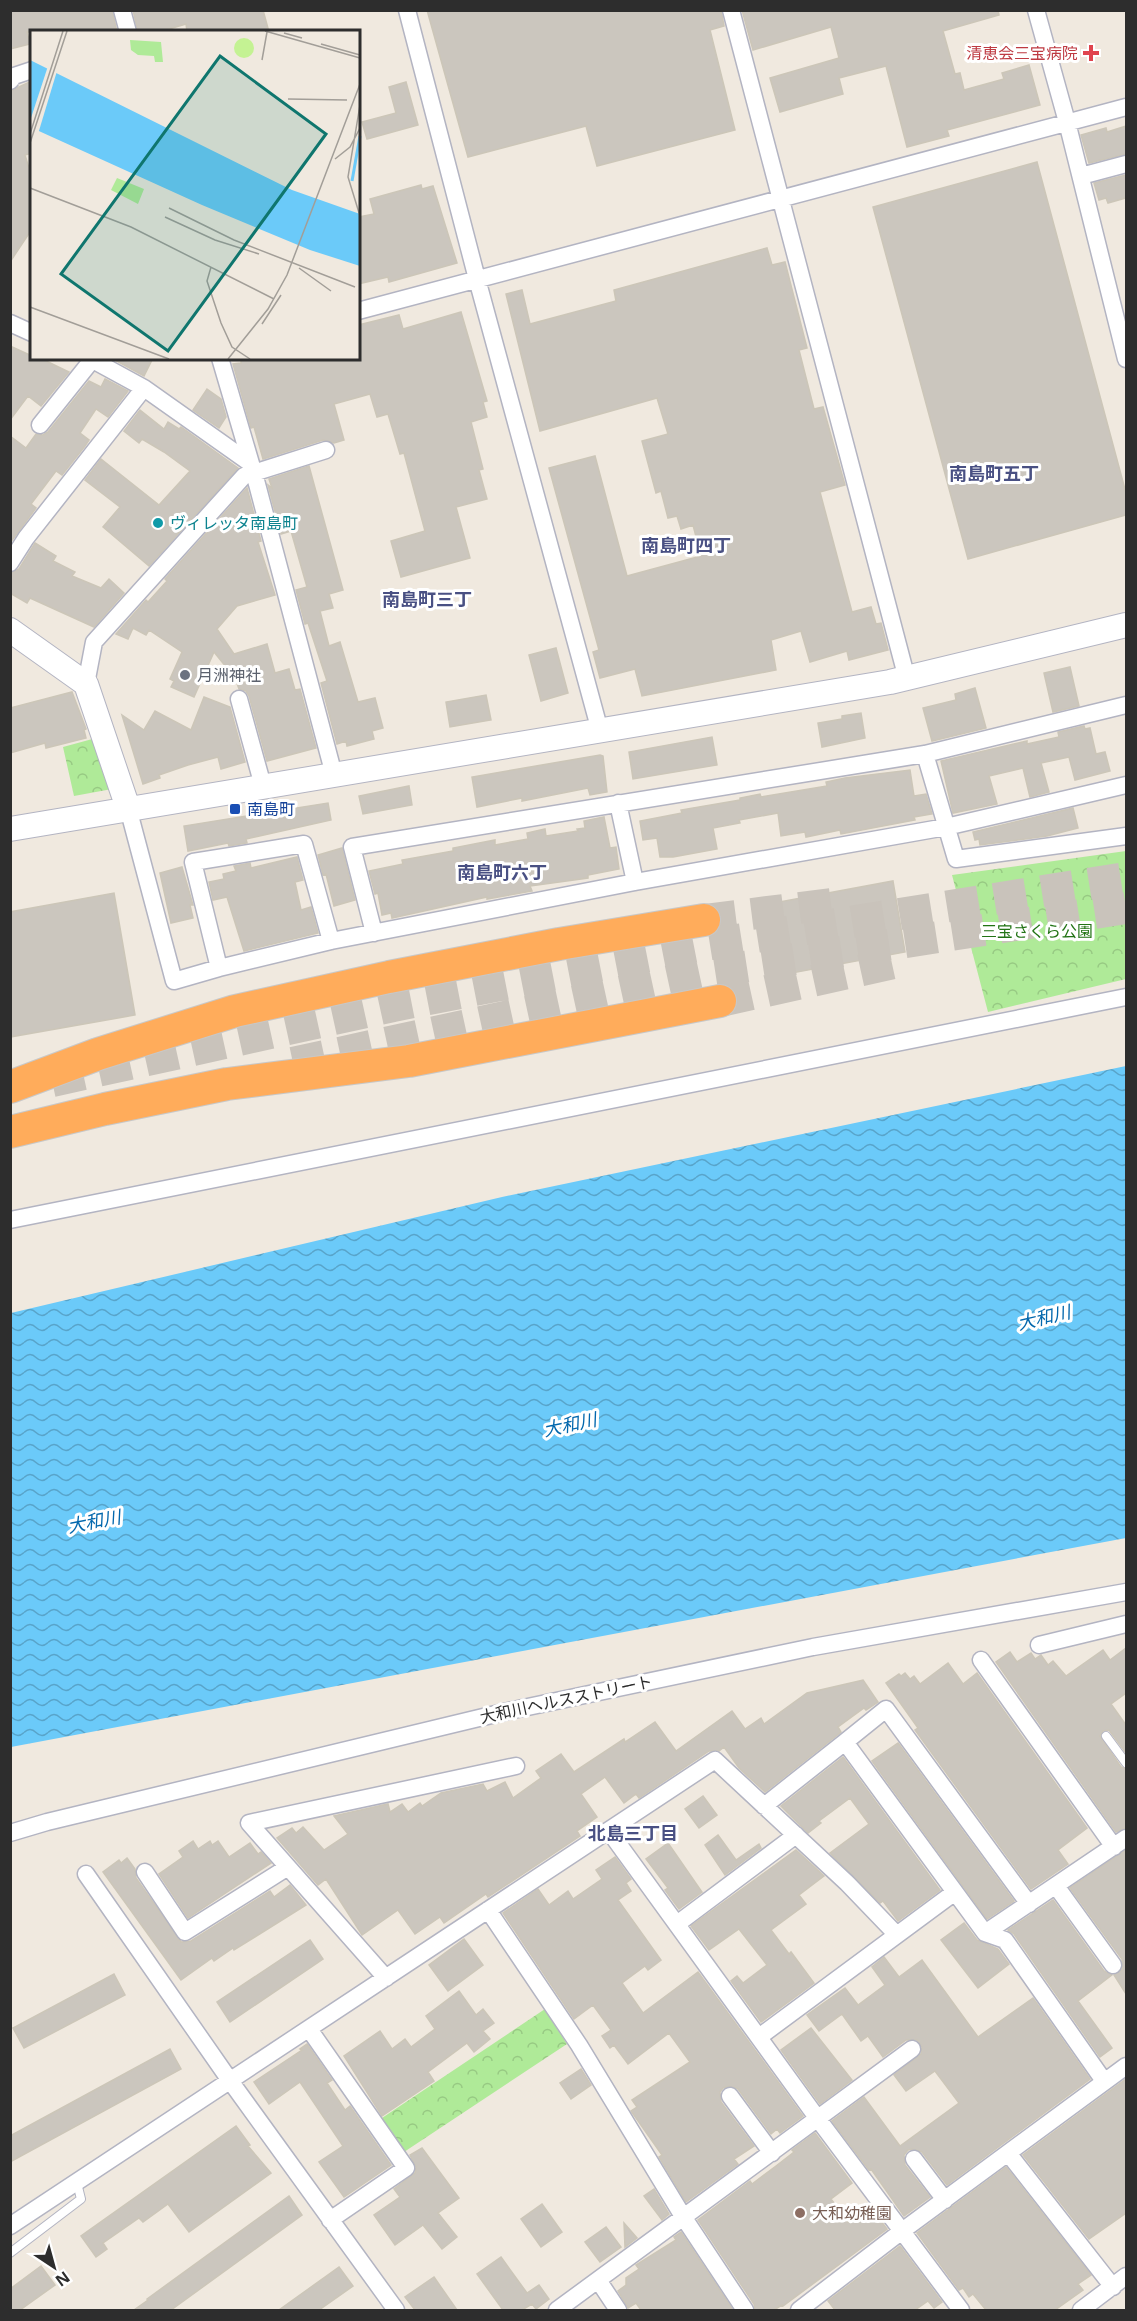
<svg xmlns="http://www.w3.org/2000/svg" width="1137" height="2321" font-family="'Noto Sans','Noto Sans JP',sans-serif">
	<defs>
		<pattern id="park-crowns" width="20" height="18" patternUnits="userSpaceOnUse" patternTransform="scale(1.5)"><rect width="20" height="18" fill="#afea98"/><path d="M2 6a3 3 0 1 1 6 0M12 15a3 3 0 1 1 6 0" fill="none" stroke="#97c983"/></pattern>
		<pattern id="water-waves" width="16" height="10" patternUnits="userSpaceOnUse" patternTransform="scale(1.5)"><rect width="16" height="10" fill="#6bcaf9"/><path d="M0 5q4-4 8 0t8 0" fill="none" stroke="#58a4ca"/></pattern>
	</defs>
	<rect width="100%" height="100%" fill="#f0e9df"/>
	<path fill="url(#park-crowns)" d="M96 738 112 789 74 796 63 747Z
		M1126 851V979L988 1012 952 875Z
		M545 2009 567 2044 401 2154 379 2120Z"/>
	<path fill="url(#water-waves)" d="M1126 1066V1538L11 1747V1313L502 1197Z"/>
	<path fill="#cbc6be" stroke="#ccc6b8" stroke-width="1.5" d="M10 10H112L117 32H27L30 44 10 49Z
		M133 10H263L269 32H187L186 24 159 32H138Z
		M427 10H721L724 26 710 30 735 130 597 166 586 126 468 157Z
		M742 10H998L999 15 943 31 955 74 960 73 964 90 1004 79 1002 73 1029 65 1040 105 947 130 949 136 907 147 886 66 839 78 843 94 780 112 770 78 839 58 831 27 753 50Z
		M32 81V153L25 155 32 178V229L10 262V91Z
		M406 82 418 125 367 139 362 122 396 113 389 87Z
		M1126 126V154L1089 163 1081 135 1106 128 1107 132Z
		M1037 162 1126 493V515L968 559 873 207Z
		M1126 175V198L1108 203 1106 198 1099 200 1094 183Z
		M421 185 422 189 433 186 457 263 389 282 388 277 358 284V217L374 214 370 199Z
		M767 248 772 265 785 262 807 348 799 350 814 409 823 407 845 485 820 492 852 612 871 607 876 624 881 623 888 650 849 660 847 651 810 662 801 631 771 640 776 670 642 696 635 669 600 678 593 652 599 650 549 468 595 456 627 576 701 556 693 525 681 529 677 516 668 518 661 491 656 493 642 441 668 434 657 398 540 431 506 294 522 290 530 324 616 301 614 290Z
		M461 312 487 401 483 402 487 417 471 422 483 469 479 470 487 499 456 507 470 558 401 577 391 541 425 531 404 453 400 454 388 414 377 417 370 394 334 404 344 440 334 443 323 440 263 459 254 427 251 428 233 364 241 363V358H358V325L399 315 403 329Z
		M10 346 32 356V358H40L69 372 41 406 28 396 10 420Z
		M115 358H153L144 376 115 360Z
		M105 379 128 391 108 417 96 409 80 433 89 440 85 446 62 475 56 471 31 504 36 508 10 543V436L26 448 36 434 43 435 48 432 89 381 101 387Z
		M207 389 221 399 226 417 219 428 193 410Z
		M140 410 164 429 168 422 179 429 181 427 238 468 149 566 103 527 120 507 85 480 101 459 159 505 190 471 164 452 142 439 139 443 124 431Z
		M309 466 343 590 329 594 333 608 320 611 329 646 340 642 358 702 375 698 383 728 372 731 374 739 347 746 346 741 337 744 321 683 327 681 308 623 305 624 296 590 307 587 291 531 281 534 268 485 272 488 269 479Z
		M247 488 261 541 258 542 275 595 237 606 217 629 234 654 267 644 275 673 289 669 295 690 300 689 316 748 267 761 249 696 246 691 239 689 235 678 214 652 194 697 171 687 174 681 170 679 182 652 149 630 146 635 133 628 128 639 116 634 146 600 148 602 167 581 165 579Z
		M35 543 56 556 53 561 75 572 72 576 101 588 109 579 124 593 94 627 30 598 27 603 10 593V573L19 569Z
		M556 648 568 693 541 701 529 655Z
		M1070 667 1079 706 1053 712 1044 673Z
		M975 688 986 728 932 741 923 708 956 700 955 694Z
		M72 692 86 729 84 730 86 738 46 748 45 743 10 753V708Z
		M486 695 491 720 450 727 446 702Z
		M204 697 230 707 245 762 221 769 218 757 188 765 159 775 160 778 143 784 122 715 144 730 155 711 191 730Z
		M861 713 865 738 822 747 818 723 842 719V716Z
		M1084 726 1085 729 1090 728 1096 754 1105 752 1110 771 1075 780 1069 757 1041 763 1049 792 1030 797 1023 768 989 776 997 804 953 813 941 761 1027 741V744L1059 737 1058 732Z
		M712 737 717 765 633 779 629 752Z
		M600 755 603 756 607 792 590 795 588 788 522 801V798L477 807 472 777Z
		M910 770 914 796 926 794 932 814 914 817 915 820 841 834 840 830 806 837 805 832 781 836 778 813 739 820 740 823 713 828 717 849 673 857H660L657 838 643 840 640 821 682 813 681 810 740 800V798L760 794 761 797 827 786 826 782 845 778Z
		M409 786 412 805 363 814 359 796Z
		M328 803 331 820 246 839 247 843 229 846 228 843 188 851 184 826Z
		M1073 808 1078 828 1047 836 980 845 979 839 975 840 973 832Z
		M604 817 610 848 616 847 619 869 588 875V878L530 886 532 891 487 899V897L392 918 391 913 382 915 378 893 375 894 369 871 403 864 402 860 453 851V848L495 840V845L528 839 527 833 545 829 546 836 578 831 577 829 585 828 584 821Z
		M342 848 355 900 334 906 326 874 323 875 318 855Z
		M297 857 303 880 295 882 301 910 311 907 318 933 244 951 227 897 213 900 209 882 224 879 223 874 236 871 234 866 250 863 251 868Z
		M182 867 193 905H190L193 918 171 923 160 873Z
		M893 881 905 952 792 973 779 902Z
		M114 893 135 1015 10 1037V912Z
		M1126 1648V1693L1111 1704 1126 1725V1753L1109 1730 1103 1731 1100 1736 1121 1767 1126 1769V1828L1116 1832 996 1662 1010 1652 1017 1662 1031 1653 1035 1659 1041 1655 1048 1665 1053 1661 1066 1676 1103 1650 1110 1660Z
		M948 1663 963 1684 977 1673 1087 1828 1058 1850 1068 1864 1031 1889 915 1730 918 1728 886 1683 899 1674 901 1676 905 1673 910 1679 914 1676 920 1684Z
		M863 1680 878 1702 866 1710 864 1708 838 1727 841 1732 765 1792 739 1768 724 1747 719 1751H709L639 1798 636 1794 624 1803 605 1777 581 1794 597 1817 577 1831 580 1836 488 1897 486 1894 444 1923 440 1917 415 1934 398 1910 362 1935 326 1879 318 1885 277 1838 292 1828 296 1833 303 1827 324 1850 348 1834 334 1816 388 1804 390 1812 402 1804 408 1812 420 1803 422 1806 441 1793 483 1784 487 1791 505 1782 513 1798 541 1778 536 1771 561 1754 574 1772 624 1739 625 1742 655 1722 676 1751 732 1711 745 1729 761 1718 764 1724 807 1693Z
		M898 1743 1014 1901 987 1919 872 1761Z
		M843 1757 940 1890 898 1921 883 1901 880 1903 830 1853 869 1824 850 1798 819 1821 821 1823 808 1833 781 1806Z
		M703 1796 717 1815 699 1828 685 1809Z
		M718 1835 736 1860 759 1844 761 1848 725 1875 705 1845Z
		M193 1841 198 1849 210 1841 212 1845 218 1841 229 1857 250 1843 258 1854 261 1852 271 1863 188 1918 159 1874 183 1857 179 1851Z
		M668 1843 702 1892 679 1909 665 1890 668 1888 646 1859Z
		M796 1850 824 1876 799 1895 806 1904 771 1930 789 1954 791 1952 814 1983 761 2022 731 1981 737 1976 743 1983 767 1965 739 1929 709 1950 691 1926Z
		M1126 1850V1994L1114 1975 1122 1970V1959L1070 1888Z
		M615 1857 631 1879 626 1883 631 1891 618 1900 661 1960 648 1970 645 1966 622 1983 643 2013 698 1972 803 2116 780 2133 777 2129 771 2134 738 2089 729 2086 723 2088 720 2092 721 2102 754 2146 734 2159 738 2164 686 2202 659 2157 662 2155 631 2111 637 2107 632 2100 690 2062 669 2033 628 2064 614 2045 610 2048 602 2036 611 2030 593 2005 574 2019 503 1913 538 1889 549 1905 568 1891 573 1899 602 1879 596 1870Z
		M127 1858 135 1869 136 1878 181 1942 191 1941 270 1891 274 1897 290 1885 306 1905 234 1950 233 1948 214 1961 212 1958 181 1980 103 1872 119 1860 121 1863Z
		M1053 1900 1104 1971 1112 1975 1078 2001 1112 2048 1100 2057 1014 1934 1008 1930Z
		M964 1923 977 1940 998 1949 1009 1964 978 1988 941 1940Z
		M464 1939 483 1965 448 1991 429 1965Z
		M310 1940 323 1959 230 2022 217 2002Z
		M884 1957 899 1977 922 1960 978 2037 1033 1998 1090 2079 947 2185 922 2152 913 2149 908 2150 904 2155 905 2165 930 2197 904 2216 871 2169 869 2170 832 2121 864 2097 900 2146 959 2103 935 2071 906 2091 894 2075 921 2054 922 2047 917 2040H906L883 2057 868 2036 861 2041 842 2014 819 2031 807 2015 845 1988 858 2005 885 1985 872 1967Z
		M114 1974 125 1995 24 2048 13 2028Z
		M459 1991 476 2015 483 2009 494 2023 483 2031 490 2039 474 2052 467 2043 428 2072 434 2081 382 2116 344 2056 380 2031 392 2049 405 2039 411 2047 435 2029 426 2016Z
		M811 2028 852 2080 820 2104 781 2050Z
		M307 2044 332 2080 327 2083 345 2110 350 2106 391 2165 344 2197 319 2162 343 2146 300 2082 269 2104 254 2082 302 2050 300 2049Z
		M170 2049 181 2069 10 2162V2136Z
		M581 2069 591 2085 571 2099 560 2083Z
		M1126 2079V2213L1089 2239 1023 2155Z
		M236 2126 250 2145 248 2146 271 2173 189 2232 168 2204 143 2222 139 2218 103 2243 107 2249 96 2257 81 2236Z
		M815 2133 852 2183 831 2199 848 2222 870 2206 887 2229 783 2306 782 2305 774 2310H755L754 2304 698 2220 750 2181 752 2184 776 2166 794 2152 792 2150Z
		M422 2148 459 2198 438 2213 457 2237 442 2249 423 2225 395 2245 374 2215 400 2197 394 2189 415 2173 416 2167 410 2155Z
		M1006 2167 1091 2275 1078 2284 1083 2290 1055 2310H986L973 2294 969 2297 963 2288 959 2290 917 2233Z
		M654 2189 669 2214 662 2220 644 2196Z
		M289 2196 302 2215 171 2310H134L148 2300 147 2299Z
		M542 2204 562 2232 541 2247 521 2219Z
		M624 2223 637 2238 625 2247Z
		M606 2227 621 2247 600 2262 585 2242Z
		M681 2232 733 2310H641L636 2303 628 2308 618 2291 626 2285V2278L639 2269 636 2265 676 2240 674 2237Z
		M900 2246 942 2302 934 2308 928 2301 915 2310H835L828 2301Z
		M501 2257 527 2293 539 2285 549 2299 536 2309 532 2304 522 2310H503L477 2274Z
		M41 2266 55 2285 20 2310H10V2289Z
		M339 2267 353 2286 319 2310H279Z
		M434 2277 457 2310H415L405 2297Z"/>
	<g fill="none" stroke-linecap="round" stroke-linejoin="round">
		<path stroke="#c9c3bb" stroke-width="32" stroke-dasharray="32 16" stroke-linecap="butt" d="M704 920 831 904
			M720 1001 894 963
			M293 1063 711 972 1126 908
			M52 1081 393 1006 705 945 1126 878"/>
		<g stroke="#b3b4c2" stroke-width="10">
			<path id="lane" d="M1106 1736 1126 1763
				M10 2253 81 2199 77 2183"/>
		</g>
		<g stroke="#b3b4c2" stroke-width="19">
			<path id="street" d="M122 10 128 32
				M407 10 477 279 600 731
				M731 10 907 679
				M1036 10 1067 122 1126 359
				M10 81 14 76 32 70
				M1081 176 1126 164
				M358 311 1126 107
				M10 323 32 333
				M89 358 144 388 250 463
				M220 358 257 484 334 775
				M40 425 92 360
				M10 563 26 538 144 388
				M86 684 94 642 244 476 326 450
				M239 699 263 786
				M925 754 956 859 1126 836
				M618 803 635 882
				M128 808 174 981 219 968 331 941 635 882 946 827 1126 785
				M374 933 352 847 925 754 1126 705
				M219 968 193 862 304 844 331 941
				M10 1220 1126 997
				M1039 1645 1126 1624
				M981 1660 1114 1847
				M845 1742 886 1709 1029 1904
				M764 1806 845 1742 985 1933 1005 1940 1104 2081
				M609 1831 818 2119 961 2310
				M10 1833 47 1822 504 1712 813 1647 1126 1592
				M145 1872 185 1932 288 1867
				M86 1874 231 2082 396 2310
				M1056 1886 1113 1965
				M488 1910 579 2045 684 2218 745 2310
				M677 1924 796 1835
				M985 1933 1126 1838
				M386 1978 249 1823 516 1766
				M309 2029 406 2168 330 2220
				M759 2037 955 1892
				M730 2096 772 2153
				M1008 2153 1113 2287
				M914 2159 945 2200
				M10 2226 715 1760 847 1883 897 1935
				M598 2280 618 2310
				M557 2310 912 2049
				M799 2310 902 2231 1126 2066
				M1081 2310 1126 2276"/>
		</g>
		<g stroke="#b3b4c2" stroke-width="26">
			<path id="secondary" d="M10 630 86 684 128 808
				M10 829 890 682 1126 625"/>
		</g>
		<g stroke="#c8c8c8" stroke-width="34">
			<path id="highway" d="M10 1087 98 1054 235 1011 389 977 559 944 704 920
				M10 1132 105 1109 227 1084 409 1061 720 1001"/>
		</g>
		<use href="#lane" stroke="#fff" stroke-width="8"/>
		<use href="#street" stroke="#fff" stroke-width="16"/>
		<use href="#secondary" stroke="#fff" stroke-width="24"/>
		<use href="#highway" stroke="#ffac5b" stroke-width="32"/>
	</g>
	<path fill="#e0444e" stroke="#fff" stroke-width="2" d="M1088 44h6v6h6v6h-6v6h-6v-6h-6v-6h6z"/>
	<circle fill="#0f9aa8" stroke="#fff" stroke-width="2" cx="158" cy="523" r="6"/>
	<circle fill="#6b7280" stroke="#fff" stroke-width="2" cx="185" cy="675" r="6"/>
	<rect fill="#1a4fb4" stroke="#fff" stroke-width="2" x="229" y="803" width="12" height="12" rx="3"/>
	<circle fill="#8d6e63" stroke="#fff" stroke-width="2" cx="800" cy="2213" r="6"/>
	<g text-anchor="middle" stroke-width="6" stroke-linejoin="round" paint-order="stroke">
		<g font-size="16" fill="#be3a42" stroke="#fff" text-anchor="end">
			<text x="1078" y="59">清恵会三宝病院</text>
		</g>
		<g font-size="16" fill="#0d838f" stroke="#fff" text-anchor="start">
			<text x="170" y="529">ヴィレッタ南島町</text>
		</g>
		<g font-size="16" fill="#5b616d" stroke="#fff" text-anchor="start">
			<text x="197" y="681">月洲神社</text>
		</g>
		<g font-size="16" fill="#164399" stroke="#fff" text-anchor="start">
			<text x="247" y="815">南島町</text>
		</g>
		<g font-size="16" fill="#227315" stroke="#fff">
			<text x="1037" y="937">三宝さくら公園</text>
		</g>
		<g font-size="16" fill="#2d2d2d" stroke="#fff">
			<text transform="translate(566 1699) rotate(-12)" y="6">大和川ヘルスストリート</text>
		</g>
		<g font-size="16" fill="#785e54" stroke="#fff" text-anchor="start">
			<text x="812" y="2219">大和幼稚園</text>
		</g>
		<g font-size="18" font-weight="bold" fill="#495083" stroke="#fff">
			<text x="994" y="480">南島町五丁</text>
			<text x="686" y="552">南島町四丁</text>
			<text x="427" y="606">南島町三丁</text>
			<text x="502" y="879">南島町六丁</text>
			<text x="633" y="1840">北島三丁目</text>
		</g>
		<g font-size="18" font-style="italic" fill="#0267ad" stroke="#fff">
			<text transform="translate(1044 1318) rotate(-13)" y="6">大和川</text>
			<text transform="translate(570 1425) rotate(-12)" y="6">大和川</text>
			<text transform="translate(94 1522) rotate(-11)" y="6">大和川</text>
		</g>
	</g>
	<g transform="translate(30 30)">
		<rect width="330" height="330" fill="#f0e9df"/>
		<path d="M100 10 131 12 133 32H125L124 26 108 25 101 20Z" fill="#afea98"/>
		<path d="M87 148 114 159 108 174 81 160Z" fill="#afea98"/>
		<path d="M204 18a10 10 0 1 1 20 0a10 10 0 1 1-20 0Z" fill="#c4f293"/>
		<path d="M0 30 262 160 330 184V236L280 220 172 175 0 97Z" fill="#6bcaf9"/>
		<path d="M18 36 27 41 8 104 0 101V91Z" fill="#f0e9df"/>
		<path fill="none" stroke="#6bcaf9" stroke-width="3" d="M322 151 330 106"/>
		<path fill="none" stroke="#a29e98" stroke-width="1.5" d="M235 1 330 28M254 3 272 8M291 14 330 25M232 30 237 2M258 69 317 70M330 75 318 147 330 186M0 104 33 1M0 113 37 1M305 129 320 117 330 98M0 158 101 197 244 269M139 178 204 210 325 257M135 187 185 210 229 224M181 237 177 251 191 293 202 317 220 329M269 238 301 261M0 277 139 329M232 294 251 265M198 329 238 279 257 245 330 54"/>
		<path fill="#0f766e" fill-opacity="0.15" stroke="#0f766e" stroke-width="3" d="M190 26 296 104 138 321 31 244Z"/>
		<rect width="330" height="330" fill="none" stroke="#2d2d2d" stroke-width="3"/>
	</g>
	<rect width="1137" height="2321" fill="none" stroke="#2d2d2d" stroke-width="24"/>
	<g transform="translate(54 2267) rotate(144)" stroke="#ffffff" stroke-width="4.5" paint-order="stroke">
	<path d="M0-4.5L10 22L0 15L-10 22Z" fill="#2d2d2d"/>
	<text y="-9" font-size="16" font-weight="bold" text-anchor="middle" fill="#2d2d2d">N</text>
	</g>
</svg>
